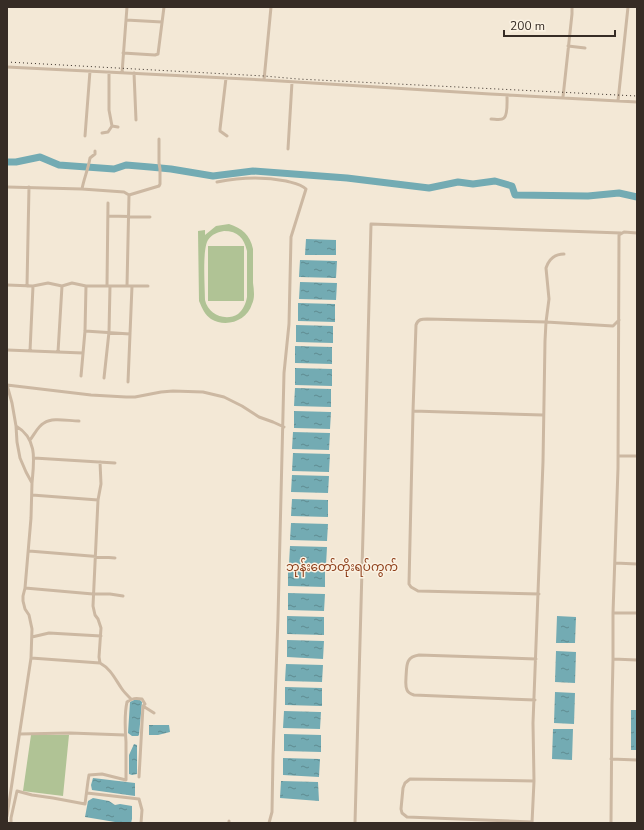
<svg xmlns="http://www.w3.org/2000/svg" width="644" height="830" font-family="'Nunito Sans','Noto Sans Myanmar',sans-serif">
	<defs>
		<pattern id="water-ripples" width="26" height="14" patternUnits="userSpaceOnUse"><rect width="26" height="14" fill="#73abb3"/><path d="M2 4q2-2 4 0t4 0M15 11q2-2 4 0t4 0" fill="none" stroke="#5f8b91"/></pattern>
	</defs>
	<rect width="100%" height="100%" fill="#f3e8d6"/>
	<path fill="#b0c395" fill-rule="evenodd" d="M229 224C242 228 250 235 253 249 253 260 253 271 253 283 254 290 255 298 252 304 247 321 226 328 211 319 205 315 202 308 199 301L198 231 205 230V235L216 226ZM224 231C238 231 244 238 247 251V297C246 303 243 310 238 314 225 322 208 314 205 300 205 287 202 250 208 240 212 234 218 232 224 231Z
		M208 246H244V301H208Z
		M31 735H69L63 796 23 791Z"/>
	<path fill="url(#water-ripples)" d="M306 239 336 240V255H305Z
		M300 260 337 261 336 278 299 277Z
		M300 282 337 283 336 300 299 299Z
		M298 303 335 304V322L298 321Z
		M296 325 333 326V343L296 342Z
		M295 346 332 347V364L295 363Z
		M295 368 332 369V386L295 385Z
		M295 388 331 389V407L294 406Z
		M294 411 331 412 330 429 294 428Z
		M293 432 330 433 329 450 292 449Z
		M293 453 330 454 329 472 292 471Z
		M292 475 329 476 328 493 291 492Z
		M292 499 328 500V517L291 516Z
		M291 523 328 524 327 541 290 540Z
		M290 546 327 547 326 565 289 564Z
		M288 569 325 570V587L288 586Z
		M288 593 325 594 324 611 288 610Z
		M287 616 324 617V635L287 634Z
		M557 616 576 617 575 643H556Z
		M287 640 324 641 323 659 287 657Z
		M556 651 576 652 575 683 555 682Z
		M286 664 323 665 322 682 285 681Z
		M285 687 322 688V706L285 705Z
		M555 692 575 693 574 724 554 723Z
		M134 700H140L142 702 139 735 138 736H132L128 733 130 702Z
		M631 710H637V750H631Z
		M284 711 321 712 320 729 283 728Z
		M149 725H169L170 732 158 735H149Z
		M553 729H573L572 760 552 759Z
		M284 734 321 735V752L284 751Z
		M134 744 137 745V774L132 775 129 774V755Z
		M283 758 320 759 319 777 283 775Z
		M93 778 135 783V796L92 790 91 785Z
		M281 781 318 782 319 801 280 798Z
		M93 798 109 801 115 805 120 804 132 806V819L131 823H121L85 817 88 801Z"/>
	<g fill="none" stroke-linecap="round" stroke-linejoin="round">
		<path stroke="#73abb3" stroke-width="7" d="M7 162H16L40 157 59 165 114 169 126 165 150 167 171 169 213 176 253 171 347 178 429 188 458 182 473 184 495 181 512 186 515 195 588 196 619 193 637 197"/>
		<path stroke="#ccb8a2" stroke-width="3" d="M126 20 127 7
			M568 46 585 48
			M123 53 155 55 158 54 164 7
			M7 67 264 80 490 94 637 102
			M109 72V110L112 126 118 127
			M122 73 126 20 162 22
			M134 73 136 120
			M226 78 220 129V131L227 136
			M264 80 271 7
			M563 97 572 14V7
			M618 101 628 7
			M491 119C495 119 501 121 504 118 508 115 507 100 507 95
			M102 133 108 132 112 126
			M85 136 90 71
			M288 149 292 82
			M217 182C241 177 262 176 286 181 293 183 301 184 306 189L291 237 289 324 284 373 278 618 273 756 272 812 269 823
			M7 187 82 189 124 192 129 195 127 286
			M82 189C84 178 88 170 90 158L95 154V151
			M129 195 159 186 160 184V169L159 163V139
			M108 216 150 217
			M7 285 33 286 48 283 62 286 72 283 86 286H148
			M27 286 29 187
			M107 286 108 203
			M548 322H546L549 299 546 268C549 259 555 254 564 254
			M85 331 130 334
			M7 350 83 353
			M30 351 33 286
			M58 352 62 286
			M81 376 85 331 86 286
			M104 378 109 332 110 286
			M128 382 132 286
			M7 385 91 395 126 397H135L161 392 173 391 203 392 224 397 242 406 259 417 273 422 284 427
			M413 411 409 584 411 587 418 591 539 594
			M543 415 413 411 416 325C418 319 422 319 427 319L546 322
			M16 426C38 439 34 461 32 483
			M30 440C34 435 38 426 44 423 53 417 68 421 79 421
			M618 456H637
			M34 458 115 463
			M32 495 98 500 93 606 95 615 98 619 101 628 99 657 100 663C111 669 115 679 122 689 124 692 128 696 131 699
			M98 500 101 484 100 462
			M29 551 115 558
			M615 563 637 564
			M25 588 93 594H110L123 596
			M613 613H637
			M32 637 49 633 101 636
			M31 658 100 663
			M613 659 637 660
			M535 700 414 695C411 694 408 693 407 690 405 686 406 681 406 677 407 666 405 657 419 655L536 659
			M143 706 154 713
			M20 734 70 733 125 735
			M611 759 637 760
			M87 793 139 799 142 810 141 823
			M7 816 31 658 32 629 29 615 25 609 23 601V596L25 588 31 518 32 483 26 472 20 458 17 442 16 426 12 403 7 385
			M229 821V823
			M532 822 407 817 402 813 401 809 403 788 405 783 410 779 534 781
			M11 823V818L17 791 32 795 53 798 85 804 88 781 89 775 102 774 126 780C126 767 126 755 126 742 125 729 124 715 127 702 132 698 136 698 142 699L145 704 143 706 139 777
			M355 823 364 497 371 224 621 233
			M532 823 534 781 533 723 543 462 545 341 546 322 613 326 619 320
			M611 823 612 705 613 659V613L618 468 619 235 624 232 637 233"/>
		<path stroke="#362c25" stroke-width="1" stroke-dasharray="1 3" stroke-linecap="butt" d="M7 62 264 76 298 79 637 96"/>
	</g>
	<g text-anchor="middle" stroke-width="3" stroke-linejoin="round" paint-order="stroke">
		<g font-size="12" fill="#8c3c17" stroke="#fbf2e3">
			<text x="342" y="571">ဘုန်းတော်တိုးရပ်ကွက်</text>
		</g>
	</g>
	<rect width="644" height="830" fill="none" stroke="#362c25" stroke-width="16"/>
	<path d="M504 30v6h111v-6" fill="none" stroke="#362c25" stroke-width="2"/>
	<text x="510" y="30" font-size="12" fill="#362c25" stroke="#fbf2e3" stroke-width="3" paint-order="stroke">200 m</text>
</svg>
